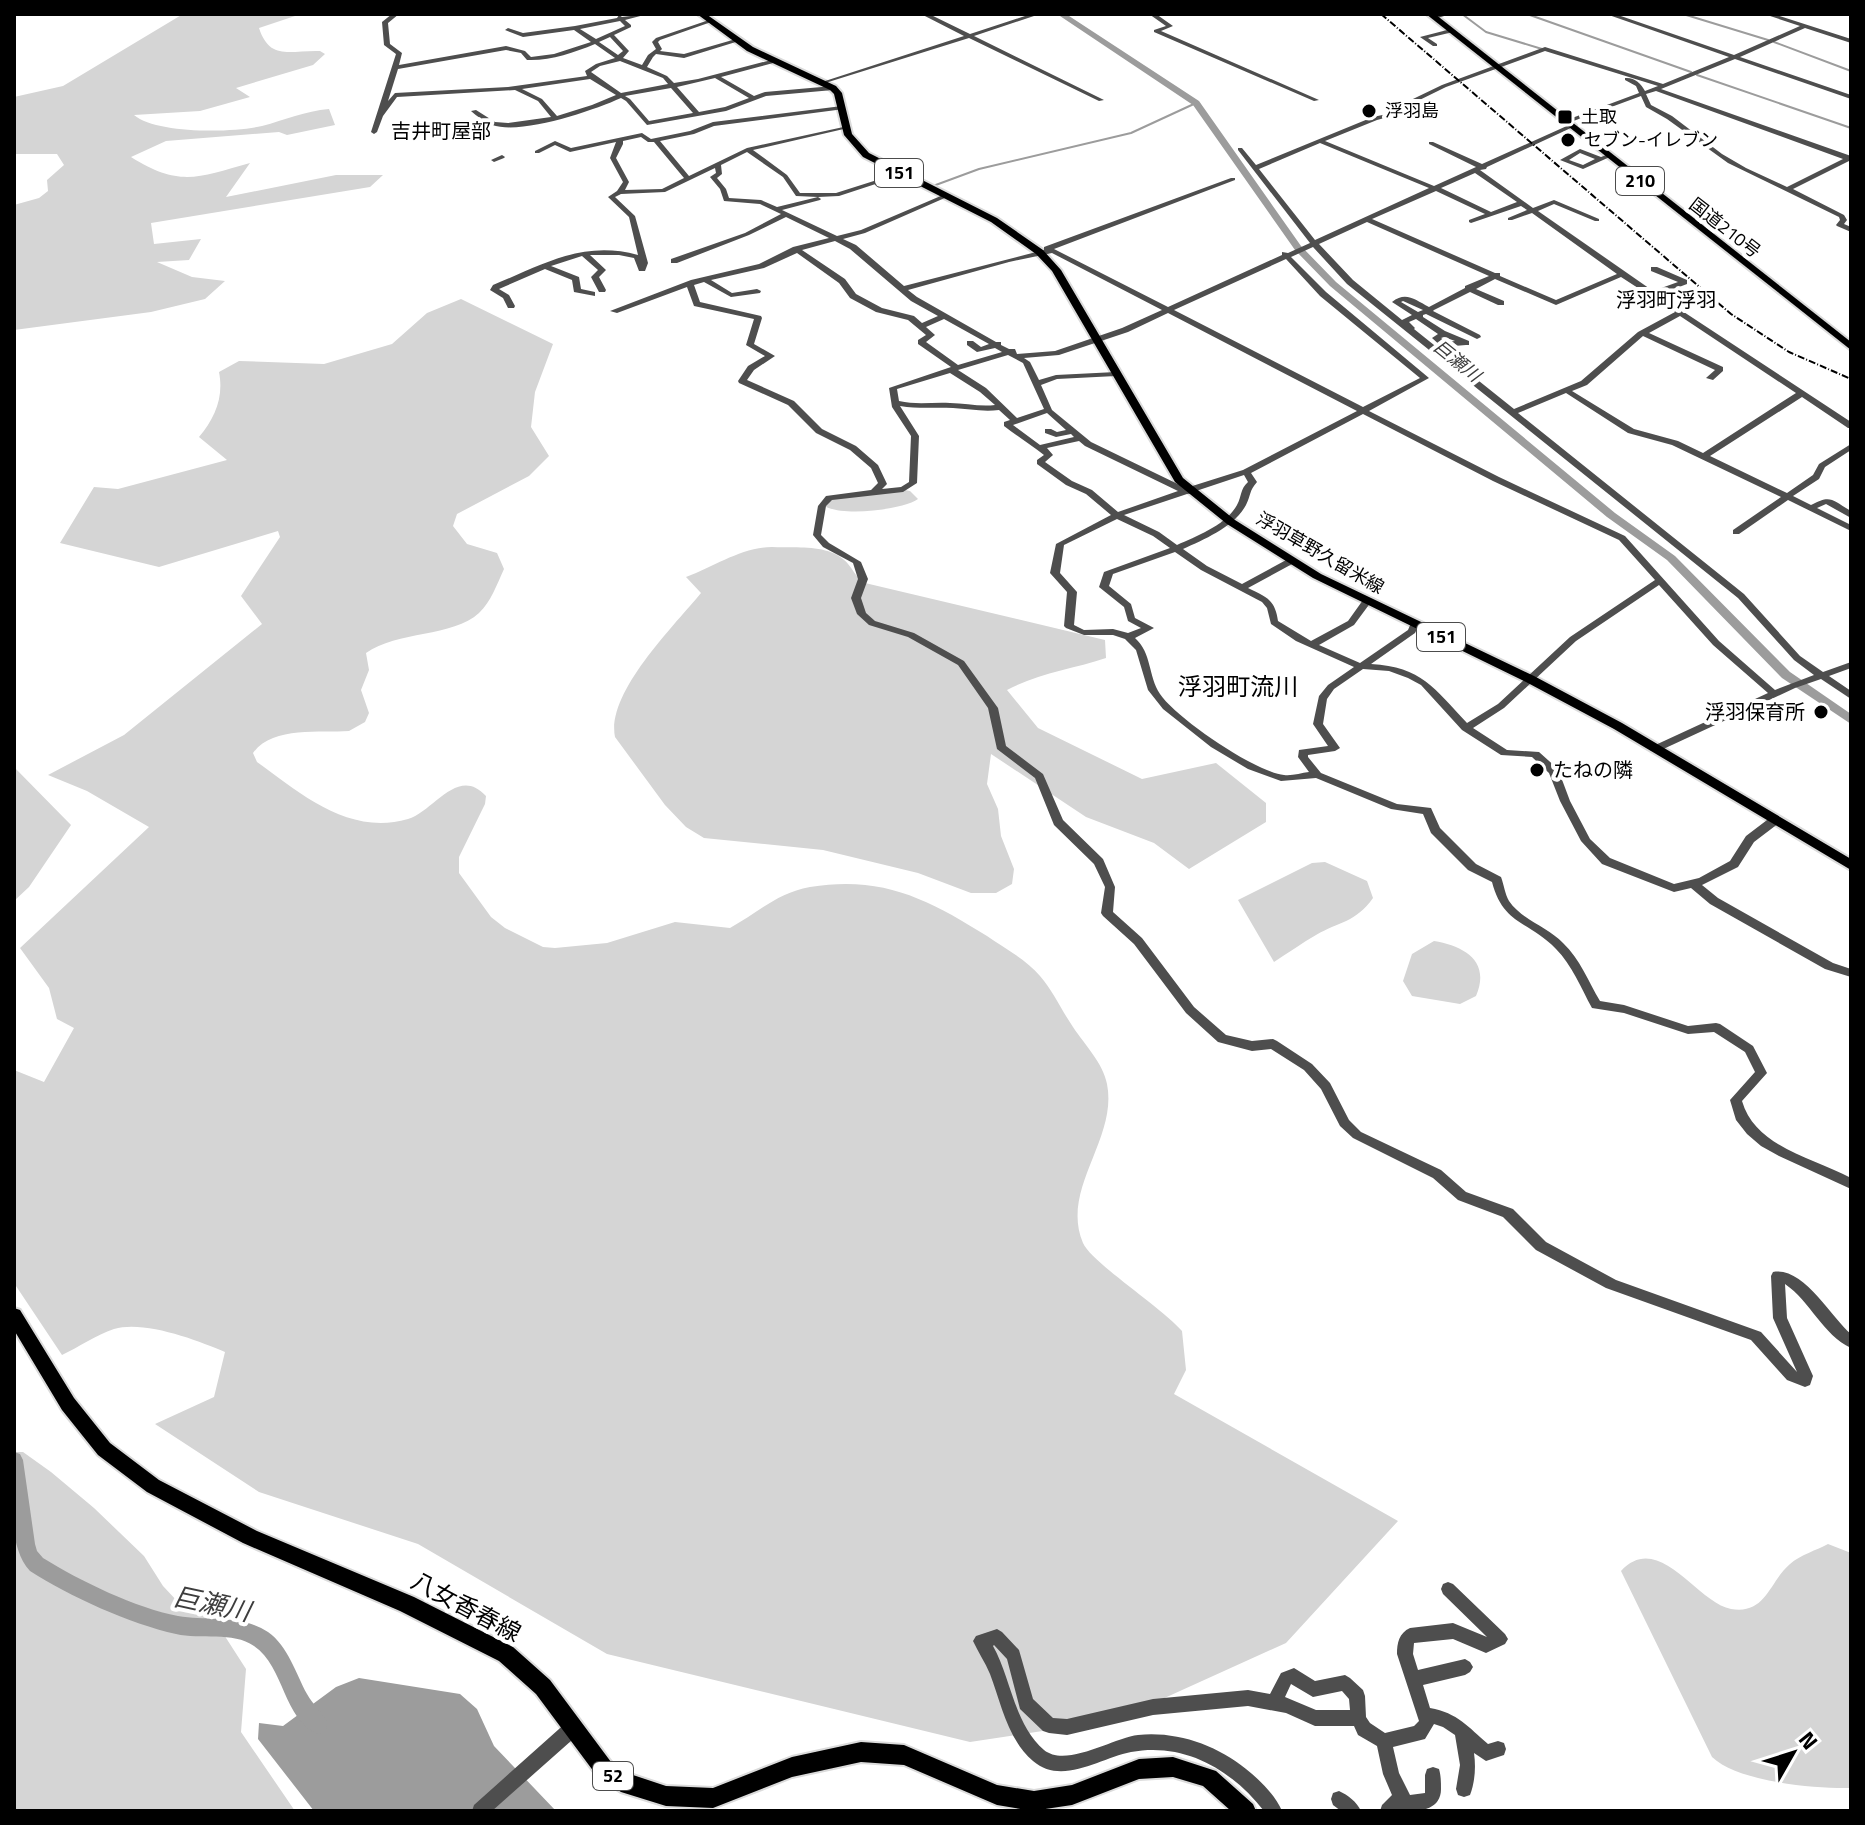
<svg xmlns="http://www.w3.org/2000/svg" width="1865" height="1825" font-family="'Titillium Web','Noto Sans JP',sans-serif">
	<rect width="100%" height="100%" fill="#fff"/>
	<path fill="#d5d5d5" d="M183 14H301L259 28C270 61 289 50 320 51L325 54 313 65 236 88 250 97 200 111 134 115C156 134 233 133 262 126 285 120 305 111 329 109L335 125 287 135 279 132 166 141 131 157C180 188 199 177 250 163L226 197 336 175H383L370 187 151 223 154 244 201 239 189 260 157 262 192 277 225 281 205 299 151 312 14 330V205L39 198 48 191 47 180 64 165 57 154H14V97L63 86Z
		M461 299 553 344 535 392 531 427 549 456 529 476 457 514 453 526 467 544 497 553 504 569C497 584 491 602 479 613 453 637 397 631 366 653L369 670 361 690 369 713 365 722 349 731C320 733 272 726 253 753L257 762C301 794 349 836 408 819 434 811 458 765 486 796L485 804 459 857V873L491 917 505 928 543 947 555 948 607 943 675 922 730 928C759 912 777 893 810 887 882 875 928 899 987 936 1004 948 1027 960 1040 976 1053 991 1062 1011 1073 1027 1085 1045 1103 1063 1107 1084 1118 1139 1060 1189 1083 1243 1091 1262 1161 1307 1182 1331L1186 1370 1174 1394 1398 1521 1286 1643 1116 1720 970 1742 607 1654 418 1544 259 1492 155 1424 214 1397 225 1352C197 1340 144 1320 114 1329 96 1335 79 1347 62 1355L14 1283V1070L44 1082 74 1028 57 1019 49 988 20 948 149 827 87 791 48 775 124 735 262 624 241 596 280 537 278 531 159 567 60 543 94 487 118 489 227 460 199 437C215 418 224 397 219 372L239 361 324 364 392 344 427 313Z
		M895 488 910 491 918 499C903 510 836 518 822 504L843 495Z
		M772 547C794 548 825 544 843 559 853 567 855 578 865 583L1105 640 1106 658C1073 669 1039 673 1007 690L1038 728 1142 779 1216 763 1266 803V822L1189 869 1154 843 1086 817 991 754 987 784 998 809 1001 836 1014 869 1012 884 996 893H971L918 873 823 850 704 838 686 827 665 805 615 737C606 693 674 626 701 593L686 577C716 566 740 548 772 547Z
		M14 767 71 825 29 887 14 901Z
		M1325 862 1367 881 1373 898C1355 923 1340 921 1316 935 1302 943 1288 953 1274 962L1238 900 1312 863Z
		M1434 941C1464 946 1491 961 1476 996L1460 1004 1412 996 1403 981 1412 954Z
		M14 1452H23L51 1472 94 1508 144 1556 163 1586 178 1602 210 1613 246 1669 241 1732 295 1811H14Z
		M1828 1544 1851 1553V1788C1816 1789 1738 1782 1712 1757L1621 1571C1659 1530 1697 1603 1731 1609 1766 1615 1769 1582 1790 1564 1800 1555 1817 1550 1828 1544Z"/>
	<path fill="#9c9c9c" d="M359 1678 460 1694 477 1709 494 1746 556 1811H314L258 1739 259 1723 283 1726 336 1687Z"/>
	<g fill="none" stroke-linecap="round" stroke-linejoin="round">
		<path stroke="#9c9c9c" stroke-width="2" d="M1462 14 1486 32 1542 49
			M1527 14 1691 72
			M1683 14 1768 40
			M1774 42 1851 71
			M1697 75 1851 128
			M933 186 979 169 1131 133 1196 103"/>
		<path fill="#9c9c9c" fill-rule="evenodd" d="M1057 14H1066L1199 101 1301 246 1336 282 1615 513 1675 556 1790 672 1851 714V724L1782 678 1667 560 1607 517 1330 286 1295 250 1193 105Z
			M14 1452 20 1454 23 1460 35 1544 37 1551 43 1558C80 1581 136 1608 178 1616 208 1621 241 1614 268 1632 288 1646 296 1674 307 1694 313 1705 323 1713 328 1724L325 1731 318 1734C283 1720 285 1667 254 1646 233 1631 200 1640 176 1634 130 1624 69 1596 30 1571 5 1544 14 1487 14 1452Z"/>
		<g stroke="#dbdbdb" stroke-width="4">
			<path id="major" d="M697 14H706L753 47 836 86 842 93 852 134 869 153 997 218 1043 250 1061 270 1183 478 1235 520 1321 574 1534 676 1622 723 1851 859V870L1614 729 1526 682 1313 578 1227 524 1175 482 1052 271 1036 254 991 222 863 157 844 135 834 94 830 90 747 51Z
				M14 1308 20 1310 74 1398 110 1443 159 1480 257 1531 414 1597 513 1647 550 1680 611 1762 627 1773 666 1786 713 1788 792 1757 861 1742 904 1745 997 1785 1034 1791 1072 1785 1139 1759 1173 1757 1216 1771 1253 1804 1256 1811H1231L1203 1786 1173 1777 1139 1779 1072 1805 1032 1811 997 1805 904 1765 861 1762 792 1777 713 1808 666 1806 621 1792 597 1776 536 1694 499 1661 400 1611 243 1543 147 1492 98 1455 62 1410 14 1330Z"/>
		</g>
		<g stroke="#dbdbdb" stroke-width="4">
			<path id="highway" d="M1426 14H1435L1851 342V350Z"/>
		</g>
		<path fill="#4e4e4e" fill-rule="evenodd" d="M392 14H399L388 23 390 44 402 53 399 65 506 46 525 51 531 57 554 54 591 42 574 30 523 37 505 30 508 28 523 33 575 26 617 18 619 15 622 17 648 14 625 20 631 25V27L614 35 629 51 623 58 642 65 648 55 656 49 652 42 656 38 709 20 714 21 660 40 658 42 662 49 660 51 684 54 736 39 739 41 684 58 656 54 653 57 647 67 667 76 674 83 698 79 775 59 777 60V62L721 77 754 96 765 92 833 86 836 88 833 90 766 96 726 111 647 125 626 101 621 98C592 111 522 135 492 125 484 122 477 116 471 111L476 110 495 122 508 123 551 117 538 101 515 90 397 97 383 116 377 132 374 134 371 132 396 54 384 45 382 22ZM620 21 625 26 596 39 580 29ZM610 37 623 51 618 55 599 42ZM595 44 615 58 596 64 585 71 587 76 508 87 395 93 388 101 398 69 506 50 521 53 527 60C550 61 573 53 595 44ZM620 61 663 78 668 84 621 93 591 72 600 66ZM715 78 749 98 725 107 699 112 677 87ZM590 79 616 95 592 105 557 116 542 99 522 89ZM671 88 693 113 649 121 630 99 625 96Z
			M921 14H929L970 34 1031 14H1040L974 36 1104 100 1099 101 969 38 822 84V82L964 36Z
			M1149 14H1156L1173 26 1161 31 1319 100 1314 101 1154 32V30L1166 26Z
			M1440 14H1451L1434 19 1431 17Z
			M1606 14H1615L1734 55 1800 26 1764 14H1773L1851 39V43L1805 28 1740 57 1851 95V99L1735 59 1661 89 1851 156V160L1793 189 1844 215 1847 220 1844 224 1851 227V232L1837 226 1836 225 1840 220 1839 217 1728 163 1667 119 1646 107 1641 96 1568 123H1564V121L1639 93 1636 86 1625 80V78C1634 77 1641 83 1645 91L1658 86 1545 51 1446 87 1393 113 1392 116 1377 120 1325 141 1434 186 1476 167 1429 144V142H1433L1482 164 1569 125H1573V127L1487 167 1486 169 1480 170 1533 208 1554 200 1599 219V221H1595L1554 204 1538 211 1653 291 1678 282 1651 271V267H1657L1687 280V284L1658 295 1851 422V428H1848L1802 397 1710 456 1787 493 1813 475 1819 464 1851 444V450L1825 467 1819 479 1793 496 1811 505C1831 494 1832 500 1851 511V518L1826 504 1817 508 1851 525V531L1788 500 1739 534H1733V530L1781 497 1672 445 1628 433 1566 393 1518 413 1744 594 1800 656 1823 672 1851 662V668L1829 676 1851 691V699L1821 679 1795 688 1659 751H1651L1650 749 1651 747 1768 693 1713 645 1659 585 1576 641 1504 708 1473 728 1507 750 1539 752 1558 769 1570 801 1590 839 1610 858 1674 884 1699 878 1730 861 1746 836 1771 817H1779L1780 820 1779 823 1754 842 1738 867 1702 885 1718 898 1833 963 1851 969V977L1825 969 1710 904 1691 888 1674 892 1602 864 1581 841 1560 801 1549 773 1532 757 1501 755 1462 730 1421 685 1408 678 1389 671 1363 669 1334 689 1327 699 1323 724 1340 748 1335 751 1308 755V757L1321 773 1397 804 1431 808 1440 828 1476 864 1501 877C1504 885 1505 894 1509 901 1522 920 1548 927 1563 943 1580 959 1588 981 1600 1001L1624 1005 1688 1026 1716 1023 1720 1024 1753 1046 1767 1073 1742 1101C1755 1147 1813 1158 1851 1178V1189L1779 1156 1761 1146 1747 1134 1736 1120 1730 1100 1755 1072 1745 1052 1714 1032 1688 1034 1624 1013 1592 1008C1581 988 1572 965 1556 949 1529 921 1503 925 1492 882L1468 870 1431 833 1423 814 1391 809 1316 778 1281 781 1248 769 1211 747 1163 709 1148 690 1136 650 1125 639 1113 635H1084L1066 628 1064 626 1067 592 1050 573 1056 544 1111 515 1086 494 1066 485 1037 464V460L1044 455C1031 445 1017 436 1004 426V422L1010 420 999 410C983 412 969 409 953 408 935 407 918 409 900 406L919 436 917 483 903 492 832 500 826 506 821 535 829 543 861 562 868 579 861 598 866 613 875 621 914 633 964 661 998 708 1006 746 1043 774 1063 820 1103 859 1115 887 1113 912 1142 938 1194 1007 1226 1035 1252 1041 1273 1039 1277 1041 1312 1064 1330 1083 1349 1120 1361 1132 1441 1170 1466 1192 1513 1209 1546 1242 1616 1280 1761 1332 1797 1372 1773 1318 1771 1276 1773 1272C1803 1266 1831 1317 1851 1334V1348C1823 1335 1810 1301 1785 1284L1787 1318 1813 1376 1810 1385 1805 1387 1787 1380 1751 1340 1606 1288 1536 1250 1503 1217 1458 1200 1433 1178 1353 1138 1340 1126 1321 1089 1304 1070 1271 1049 1252 1051 1218 1042 1186 1013 1134 944 1103 916 1101 913 1105 887 1094 864 1054 825 1035 778 997 749 988 708 958 665 908 637 869 625 857 614 851 598 858 579 853 563 823 547 813 535 818 506 826 496 871 490 878 483 871 468 850 450 816 433 788 405 739 383 738 381 748 366 765 356 746 345 754 319 694 306 687 287 617 313 610 311 691 280 759 264 793 247 829 238 786 217 749 235 677 263H671V259L745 233 781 214 760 204 724 201 720 189 710 177 716 173 715 168 665 192 621 194 615 197 635 216 648 263 645 271H639L634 258 619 255H590L606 270 599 277 606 290 605 292H599L591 277 598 270 582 256 551 266 579 277 581 289 595 292V296L574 292 572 280 545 269 499 289 509 295 515 306 514 308H508L503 298 490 290 493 285C544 264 583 240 638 255L629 217 608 197 617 191 623 182 610 158 616 142 570 152 555 145 539 153H535V151L555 141 571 148 642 133 651 139 690 131 713 122 842 106 844 107V109L714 126 694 134 660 141 689 176 747 148 848 126V128L753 150 787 175 800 193H836L899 173H903V175L839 196 818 197 821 199 820 200 782 210 837 236 861 230 943 195H947V197L865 233 843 239 856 245 904 286 1044 250V247L1231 178H1235V180L1054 249 1168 307 1282 255V252L1288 253 1310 243 1238 150V148H1242L1256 165 1373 117 1387 114 1388 111 1442 85 1545 47 1663 84 1729 57ZM1656 91 1843 159 1787 187 1746 168 1722 154 1672 116 1651 105 1646 94ZM641 137 648 142H654L684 178 662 189 625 190 629 182 616 158 623 144V141ZM1320 143 1429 188 1315 240 1259 169ZM747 152 783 177 796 196 818 197 777 207 761 200 729 198 726 189 717 178 722 174 721 165ZM1475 173 1517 202 1491 212 1441 188ZM1436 191 1485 214 1469 220V222L1471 223 1521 206 1527 210 1508 218V220H1512L1532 213 1617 274 1556 300 1500 276V273H1495L1372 219ZM1367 222 1489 276 1465 286V288L1429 307C1415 300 1406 291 1392 302L1412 315 1402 320 1353 280 1319 244ZM835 241 850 249 911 301 938 316 922 323 914 316 882 308 856 294 845 279 802 250ZM1313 247 1347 284 1738 598 1794 660 1814 675 1775 690 1719 641 1625 536 1499 477 1369 411 1429 378 1326 292 1291 257ZM797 253 839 283 850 298 876 312 908 320 926 335 918 340V344L951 367 889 388 892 407 911 436 909 482 901 487 882 489 887 484 878 465 856 446 822 429 794 401 747 380 754 370 775 356 754 344 762 318 761 316 700 302 694 285 704 282 731 297 760 293 761 291 757 289 732 293 711 280 764 268ZM1052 253 1162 310 1122 328 1055 351 1017 354 1015 349H1009L1001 345V342H996L917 297 908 290 1009 262ZM1286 259 1320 296 1420 378 1363 407 1174 310ZM1621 277 1675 312 1638 332 1581 381 1514 409 1414 329 1415 328 1409 322 1416 319 1438 334 1432 338 1442 347 1466 345H1469V341L1445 331 1423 317V315L1426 314 1477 339 1481 337 1480 335 1433 311 1434 310 1470 292 1498 305H1504V301L1476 289 1495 279 1556 305ZM1403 301 1423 310 1418 312 1401 302ZM1168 313 1357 411 1243 470 1186 488 1091 442 1052 410 1041 385 1057 379 1116 376 1120 374 1116 372 1056 375 1039 380 1030 362 1024 358 1059 355 1128 332ZM1680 316 1796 393 1703 453 1678 441 1634 429 1572 391 1587 385 1643 336 1715 370 1706 378 1713 380 1723 371V367L1649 333ZM944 319 989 344 981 347 973 341H967V345L977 352 995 348 1002 352 958 365 926 342 935 335 926 327ZM1444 337 1455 341 1447 342 1441 338ZM1008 355 1023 363 1044 409 1017 418 986 388 958 370ZM950 373 980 392 995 405C980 407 965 403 950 403 933 402 916 405 899 401L897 389ZM1047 413 1066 430 1057 432 1051 429H1045V433L1056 437 1071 434 1074 437 1040 445 1013 425ZM1363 414 1493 481 1619 540 1655 580 1570 637 1498 704 1467 723C1434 688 1422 667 1371 664L1415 633 1419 625 1417 623H1411L1408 630 1360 663 1319 645 1354 625 1371 602 1369 600H1363L1348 621 1311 641 1278 621C1275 599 1266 597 1248 588L1294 563V559H1288L1242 584 1207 566 1183 549C1205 539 1234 527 1246 505 1251 495 1249 491 1257 482L1251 473ZM1079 441 1085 446 1178 491 1118 512 1092 490 1072 481 1045 462 1053 455 1047 448ZM1244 475 1248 482C1240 489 1242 496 1237 505 1226 525 1197 536 1177 545L1159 532 1124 515 1187 494 1195 493 1196 491ZM1117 519 1153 536 1170 548 1104 572 1099 587 1124 607 1128 621 1141 628 1128 633 1113 629 1084 630 1074 625 1077 592 1060 573 1064 545ZM1175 552 1201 570 1262 602 1267 608 1271 624 1296 641 1354 667 1328 685 1319 696 1313 724 1328 746 1299 750 1298 757 1309 772C1301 773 1292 776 1284 775 1255 772 1176 718 1160 694 1148 676 1152 653 1135 638L1154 628 1135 618 1131 604 1109 586 1113 574Z
			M1451 29 1454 31 1453 32 1428 38 1437 44V46H1433L1420 37Z
			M1580 149 1601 157 1609 154 1612 156 1583 169 1560 160ZM1580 153 1595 159 1583 165 1569 160Z
			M502 155 505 157 504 158 494 162 491 160Z
			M1448 1582 1453 1584 1505 1634 1508 1639 1505 1644 1486 1653 1453 1639 1414 1643 1413 1654 1418 1670 1465 1659 1470 1662 1473 1667 1470 1672 1465 1675 1423 1685 1430 1708C1458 1713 1468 1727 1488 1744L1498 1741 1504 1743 1506 1749 1504 1755 1486 1761 1474 1753C1476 1767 1475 1782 1470 1795L1464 1797 1458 1795 1456 1789 1460 1765 1455 1735 1443 1727 1434 1724 1425 1739 1393 1747 1399 1773 1410 1795 1425 1793V1775L1427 1769 1433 1767 1439 1769C1441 1776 1441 1782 1441 1789 1441 1818 1400 1811 1380 1811L1382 1805 1392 1795 1383 1774 1377 1746 1358 1735 1354 1726H1315L1286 1713 1248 1706 1153 1715 1067 1735 1049 1733 1043 1731 1020 1709 1007 1659 994 1645 993 1646C1011 1678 1014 1724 1044 1750 1066 1768 1113 1738 1138 1735 1177 1731 1216 1745 1246 1769 1260 1780 1275 1795 1282 1811H1264C1232 1770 1185 1742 1131 1752 1100 1758 1062 1786 1033 1761 1008 1740 1001 1703 990 1674 985 1662 978 1652 973 1641L976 1636 997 1629 1002 1632 1019 1650 1033 1699 1053 1718 1067 1719 1153 1699 1248 1690 1270 1694 1281 1673 1294 1668 1315 1681 1345 1675 1350 1678 1363 1690 1365 1696 1366 1717 1370 1723 1385 1733 1414 1726 1419 1721 1397 1654C1397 1643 1399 1633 1410 1628L1453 1623 1487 1637 1443 1594 1441 1589 1443 1584ZM1291 1684 1313 1697 1342 1691 1349 1699 1350 1710H1316L1285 1697Z
			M574 1719 580 1721 582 1727 580 1733 492 1811H472L474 1805 568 1721Z
			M1339 1791C1348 1795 1357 1802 1361 1811H1341L1333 1805 1331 1799 1333 1793Z"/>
		<use href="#major" fill="#000" fill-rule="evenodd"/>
		<use href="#highway" fill="#000" fill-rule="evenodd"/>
		<path stroke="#000" stroke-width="2" stroke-dasharray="7 2 1 2" stroke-linecap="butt" d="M1381 14 1731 314 1789 352 1851 379"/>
	</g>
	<g fill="#000" stroke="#fff" stroke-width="3">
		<circle cx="1369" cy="111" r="8"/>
		<rect x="1557" y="109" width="16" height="16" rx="4"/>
		<circle cx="1568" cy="140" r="8"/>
		<circle cx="1821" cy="712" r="8"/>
		<circle cx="1537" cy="770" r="8"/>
	</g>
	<g text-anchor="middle" stroke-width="8" stroke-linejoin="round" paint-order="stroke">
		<g font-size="18" fill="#000" stroke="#fff" text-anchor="start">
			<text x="1385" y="117">浮羽島</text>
			<text x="1581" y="123">土取</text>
			<text x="1584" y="146">セブン-イレブン</text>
		</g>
		<g fill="#fff" stroke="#4c4c4c" stroke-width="2">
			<rect x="875" y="159" width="48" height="28" rx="6"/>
			<rect x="1616" y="167" width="48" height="28" rx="6"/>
			<rect x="1417" y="623" width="48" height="28" rx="6"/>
			<rect x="593" y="1762" width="40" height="28" rx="6"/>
		</g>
		<g font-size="18" font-weight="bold" fill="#000">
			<text x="899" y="179">151</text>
			<text x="1640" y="187">210</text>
			<text x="1441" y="643">151</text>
			<text x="613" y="1782">52</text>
		</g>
		<g font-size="18" fill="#000" stroke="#fff">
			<text transform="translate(1725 228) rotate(38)" y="6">国道210号</text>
			<text transform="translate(1320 553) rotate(30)" y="6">浮羽草野久留米線</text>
		</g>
		<g font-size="18" font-style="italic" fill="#3d3d3d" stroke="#fff">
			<text transform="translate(1457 361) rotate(39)" y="6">巨瀬川</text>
		</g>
		<g font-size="20" fill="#000" stroke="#fff">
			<text x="441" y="138">吉井町屋部</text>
			<text x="1666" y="307">浮羽町浮羽</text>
		</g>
		<g font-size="20" fill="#000" stroke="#fff" text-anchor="end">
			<text x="1805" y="719">浮羽保育所</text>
			<text x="1553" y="777" text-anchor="start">たねの隣</text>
		</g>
		<g font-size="24" fill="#000" stroke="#fff">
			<text x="1238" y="695">浮羽町流川</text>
		</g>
		<g font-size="24" fill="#000" stroke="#fff">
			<text transform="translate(466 1607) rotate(28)" y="8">八女香春線</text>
		</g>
		<g font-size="26" font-style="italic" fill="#3d3d3d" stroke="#fff">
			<text transform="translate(212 1604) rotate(12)" y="9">巨瀬川</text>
		</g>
	</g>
	<rect width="1865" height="1825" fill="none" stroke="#000000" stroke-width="32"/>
	<g transform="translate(1793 1753) rotate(51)" stroke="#ffffff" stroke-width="6" paint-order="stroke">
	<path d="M0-6L14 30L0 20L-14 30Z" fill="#000000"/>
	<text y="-12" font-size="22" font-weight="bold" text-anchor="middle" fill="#000000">N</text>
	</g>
</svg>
